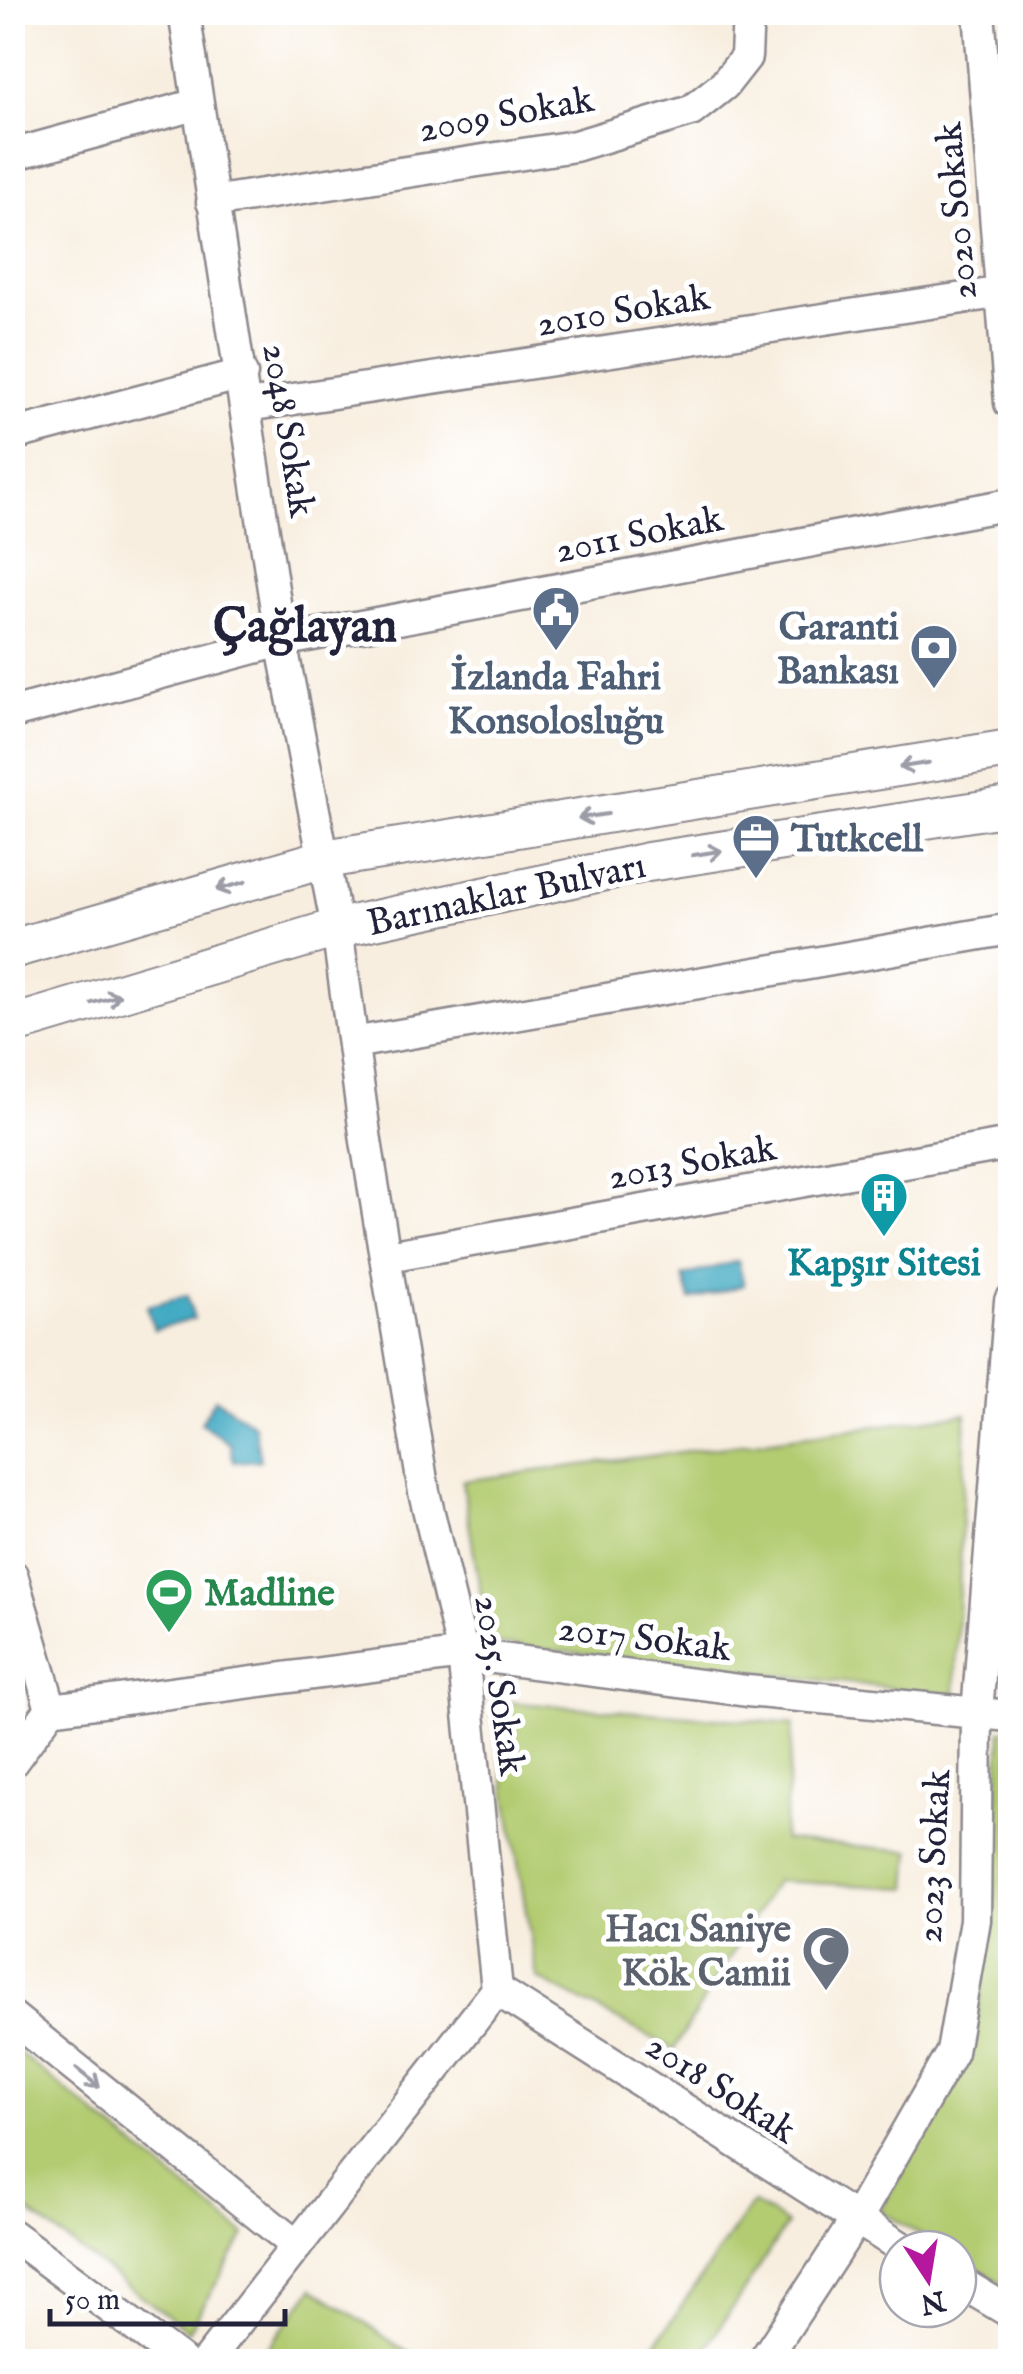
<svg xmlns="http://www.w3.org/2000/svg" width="1023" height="2374" font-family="'IM FELL English',serif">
	<rect width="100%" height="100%" fill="#fff"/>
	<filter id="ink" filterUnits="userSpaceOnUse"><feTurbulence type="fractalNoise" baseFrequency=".01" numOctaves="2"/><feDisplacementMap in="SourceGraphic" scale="20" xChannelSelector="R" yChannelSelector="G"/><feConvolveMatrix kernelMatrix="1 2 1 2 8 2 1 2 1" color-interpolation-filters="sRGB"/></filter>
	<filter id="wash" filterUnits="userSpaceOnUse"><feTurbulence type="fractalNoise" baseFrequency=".0048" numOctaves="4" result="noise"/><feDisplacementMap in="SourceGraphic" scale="40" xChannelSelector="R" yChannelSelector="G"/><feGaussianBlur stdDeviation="2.25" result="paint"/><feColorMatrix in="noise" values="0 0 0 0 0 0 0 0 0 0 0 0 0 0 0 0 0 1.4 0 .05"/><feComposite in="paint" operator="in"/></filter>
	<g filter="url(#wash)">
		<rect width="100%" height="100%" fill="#f8eedf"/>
		<path fill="#b3cc72" stroke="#6a7756" stroke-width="2.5" d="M966 1414 955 1695 489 1643 462 1481Z
			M491 1701 793 1724 783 1840 911 1851 908 1888 776 1881 674 2049 537 1978Z
			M1001 1730 1010 1731V2288L958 2257V2249H944L880 2211 972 2046 992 1927Z
			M13 2048 245 2235 188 2331 13 2200Z
			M752 2203 787 2224 698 2361H644Z
			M313 2288 420 2361H258Z"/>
		<path fill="#43aac3" stroke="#32667f" stroke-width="2.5" d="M738 1261 744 1285 690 1300 683 1276Z
			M187 1295 194 1319 154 1330 147 1306Z
			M215 1398 254 1425 260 1460 234 1462 230 1444 201 1423Z"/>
	</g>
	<g filter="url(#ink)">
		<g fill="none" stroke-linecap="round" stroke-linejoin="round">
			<g stroke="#8d888d" stroke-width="35">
				<path id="minor" d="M184 12 281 641 337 928 366 1141 424 1492 463 1654 497 1990 206 2362
					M979 12 1010 403
					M12 155 198 104
					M212 202 575 146 691 111 724 85 746 57 748 12
					M247 406 1010 291
					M12 435 242 374
					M12 713 281 641 1010 504
					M353 1043 1010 929
					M388 1256 1010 1144
					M12 1575 51 1709 463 1654 747 1691 1010 1716
					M12 1762 51 1709
					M497 1990 904 2249
					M12 2017 297 2246
					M12 2235 183 2362
					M958 2281 1010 2312
					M763 2362 856 2220 952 2052 975 1920 977 1713 1010 1301"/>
			</g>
			<g stroke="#8d888d" stroke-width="42">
				<path id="major" d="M12 949 324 859 1010 749
					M12 1025 337 928 648 862 1010 806"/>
			</g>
			<use href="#minor" stroke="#fff" stroke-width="30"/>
			<use href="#major" stroke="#fff" stroke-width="38"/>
		</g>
		<defs><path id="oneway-shaft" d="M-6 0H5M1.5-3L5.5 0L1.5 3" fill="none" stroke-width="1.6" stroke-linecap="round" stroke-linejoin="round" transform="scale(2.5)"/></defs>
		<g stroke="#9c9ca7">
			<use href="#oneway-shaft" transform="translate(914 765) rotate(171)"/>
			<use href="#oneway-shaft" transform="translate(593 816) rotate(172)"/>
			<use href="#oneway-shaft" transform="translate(707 853) rotate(-9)"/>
			<use href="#oneway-shaft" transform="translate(231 886) rotate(164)"/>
			<use href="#oneway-shaft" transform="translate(106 999) rotate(-16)"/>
			<use href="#oneway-shaft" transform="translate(88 2078) rotate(39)"/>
		</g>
	</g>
	<defs>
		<g id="civic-pin" transform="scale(2.5)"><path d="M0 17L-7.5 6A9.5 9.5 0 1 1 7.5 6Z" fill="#5c6f8a" stroke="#fff"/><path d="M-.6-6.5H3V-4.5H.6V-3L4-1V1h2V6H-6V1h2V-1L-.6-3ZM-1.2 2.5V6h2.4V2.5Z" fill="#fff"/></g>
		<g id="bank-pin" transform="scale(2.5)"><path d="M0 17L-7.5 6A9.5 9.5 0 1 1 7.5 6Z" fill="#5c6f8a" stroke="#fff"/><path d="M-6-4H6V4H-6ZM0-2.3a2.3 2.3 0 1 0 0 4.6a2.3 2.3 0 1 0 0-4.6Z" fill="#fff"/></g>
		<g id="office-pin" transform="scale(2.5)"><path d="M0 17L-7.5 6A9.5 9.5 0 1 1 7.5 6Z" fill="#5c6f8a" stroke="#fff"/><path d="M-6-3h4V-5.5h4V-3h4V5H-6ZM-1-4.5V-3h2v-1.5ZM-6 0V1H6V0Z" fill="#fff"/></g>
		<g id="building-pin" transform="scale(2.5)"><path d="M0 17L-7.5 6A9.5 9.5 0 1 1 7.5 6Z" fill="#0f9aa8" stroke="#fff"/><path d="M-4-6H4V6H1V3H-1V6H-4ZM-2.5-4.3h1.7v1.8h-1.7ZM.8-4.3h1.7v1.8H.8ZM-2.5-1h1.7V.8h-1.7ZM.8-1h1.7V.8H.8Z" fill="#fff"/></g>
		<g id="stadium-pin" transform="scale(2.5)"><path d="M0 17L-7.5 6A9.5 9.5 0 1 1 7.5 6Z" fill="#2e9e5b" stroke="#fff"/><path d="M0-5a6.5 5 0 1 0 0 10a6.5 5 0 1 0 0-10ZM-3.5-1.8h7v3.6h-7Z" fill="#fff"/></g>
		<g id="mosque-pin" transform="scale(2.5)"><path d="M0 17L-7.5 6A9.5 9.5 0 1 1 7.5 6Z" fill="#6b7280" stroke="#fff"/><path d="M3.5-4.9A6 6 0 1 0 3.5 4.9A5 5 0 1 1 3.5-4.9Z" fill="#fff"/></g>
	</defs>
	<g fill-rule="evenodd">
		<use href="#civic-pin" x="556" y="610"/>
		<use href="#bank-pin" x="934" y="648"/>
		<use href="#office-pin" x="756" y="838"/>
		<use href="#building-pin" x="884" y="1196"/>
		<use href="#stadium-pin" x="169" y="1592"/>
		<use href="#mosque-pin" x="826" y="1950"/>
	</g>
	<g text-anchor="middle" stroke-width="10" stroke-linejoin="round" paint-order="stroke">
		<g font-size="38" fill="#22223b" stroke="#fff">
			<text transform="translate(506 113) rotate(-10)" y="13">2009 Sokak</text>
			<text transform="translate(955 211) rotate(-95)" y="13">2020 Sokak</text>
			<text transform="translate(623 309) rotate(-9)" y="13">2010 Sokak</text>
			<text transform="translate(290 430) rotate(81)" y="13">2048 Sokak</text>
			<text transform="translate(639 533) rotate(-11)" y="13">2011 Sokak</text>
			<text transform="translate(506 893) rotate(-12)" y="13">Barınaklar Bulvarı</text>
			<text transform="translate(692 1161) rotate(-10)" y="13">2013 Sokak</text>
			<text transform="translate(645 1637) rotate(7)" y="13">2017 Sokak</text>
			<text transform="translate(501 1685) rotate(82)" y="13">2025. Sokak</text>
			<text transform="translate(932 1856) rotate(-87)" y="13">2023 Sokak</text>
			<text transform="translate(722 2087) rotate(33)" y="13">2018 Sokak</text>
		</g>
		<g font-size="38" font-weight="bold" fill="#4e5e75" stroke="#fff" text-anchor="end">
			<text x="899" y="639">Garanti<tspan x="899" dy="44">Bankası</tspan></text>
			<text x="556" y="689" text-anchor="middle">İzlanda Fahri<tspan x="556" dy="44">Konsolosluğu</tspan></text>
			<text x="791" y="851" text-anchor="start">Tutkcell</text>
		</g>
		<g font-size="38" font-weight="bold" fill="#0d838f" stroke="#fff">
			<text x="884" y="1275">Kapşır Sitesi</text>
		</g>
		<g font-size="38" font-weight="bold" fill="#27864d" stroke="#fff" text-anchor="start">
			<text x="204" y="1605">Madline</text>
		</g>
		<g font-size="38" font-weight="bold" fill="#5b616d" stroke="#fff" text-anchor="end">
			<text x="791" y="1941">Hacı Saniye<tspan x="791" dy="44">Kök Camii</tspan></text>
		</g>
		<g font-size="48" font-weight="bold" fill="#22223b" stroke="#fff">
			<text x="305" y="641">Çağlayan</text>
		</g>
	</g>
	<rect width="1023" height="2374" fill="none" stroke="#fff" stroke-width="50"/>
	<g transform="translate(928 2279) rotate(168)"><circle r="48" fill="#ffffff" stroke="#a7a7b1" stroke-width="2.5"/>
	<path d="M0-8L18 38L0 25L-18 38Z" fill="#b5179e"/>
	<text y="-15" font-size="28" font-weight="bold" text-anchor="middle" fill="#22223b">N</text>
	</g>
	<path d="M50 2309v15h235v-15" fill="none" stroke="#22223b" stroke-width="5"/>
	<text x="65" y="2309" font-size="30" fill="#22223b" stroke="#ffffff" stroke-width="8" paint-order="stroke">50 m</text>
</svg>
